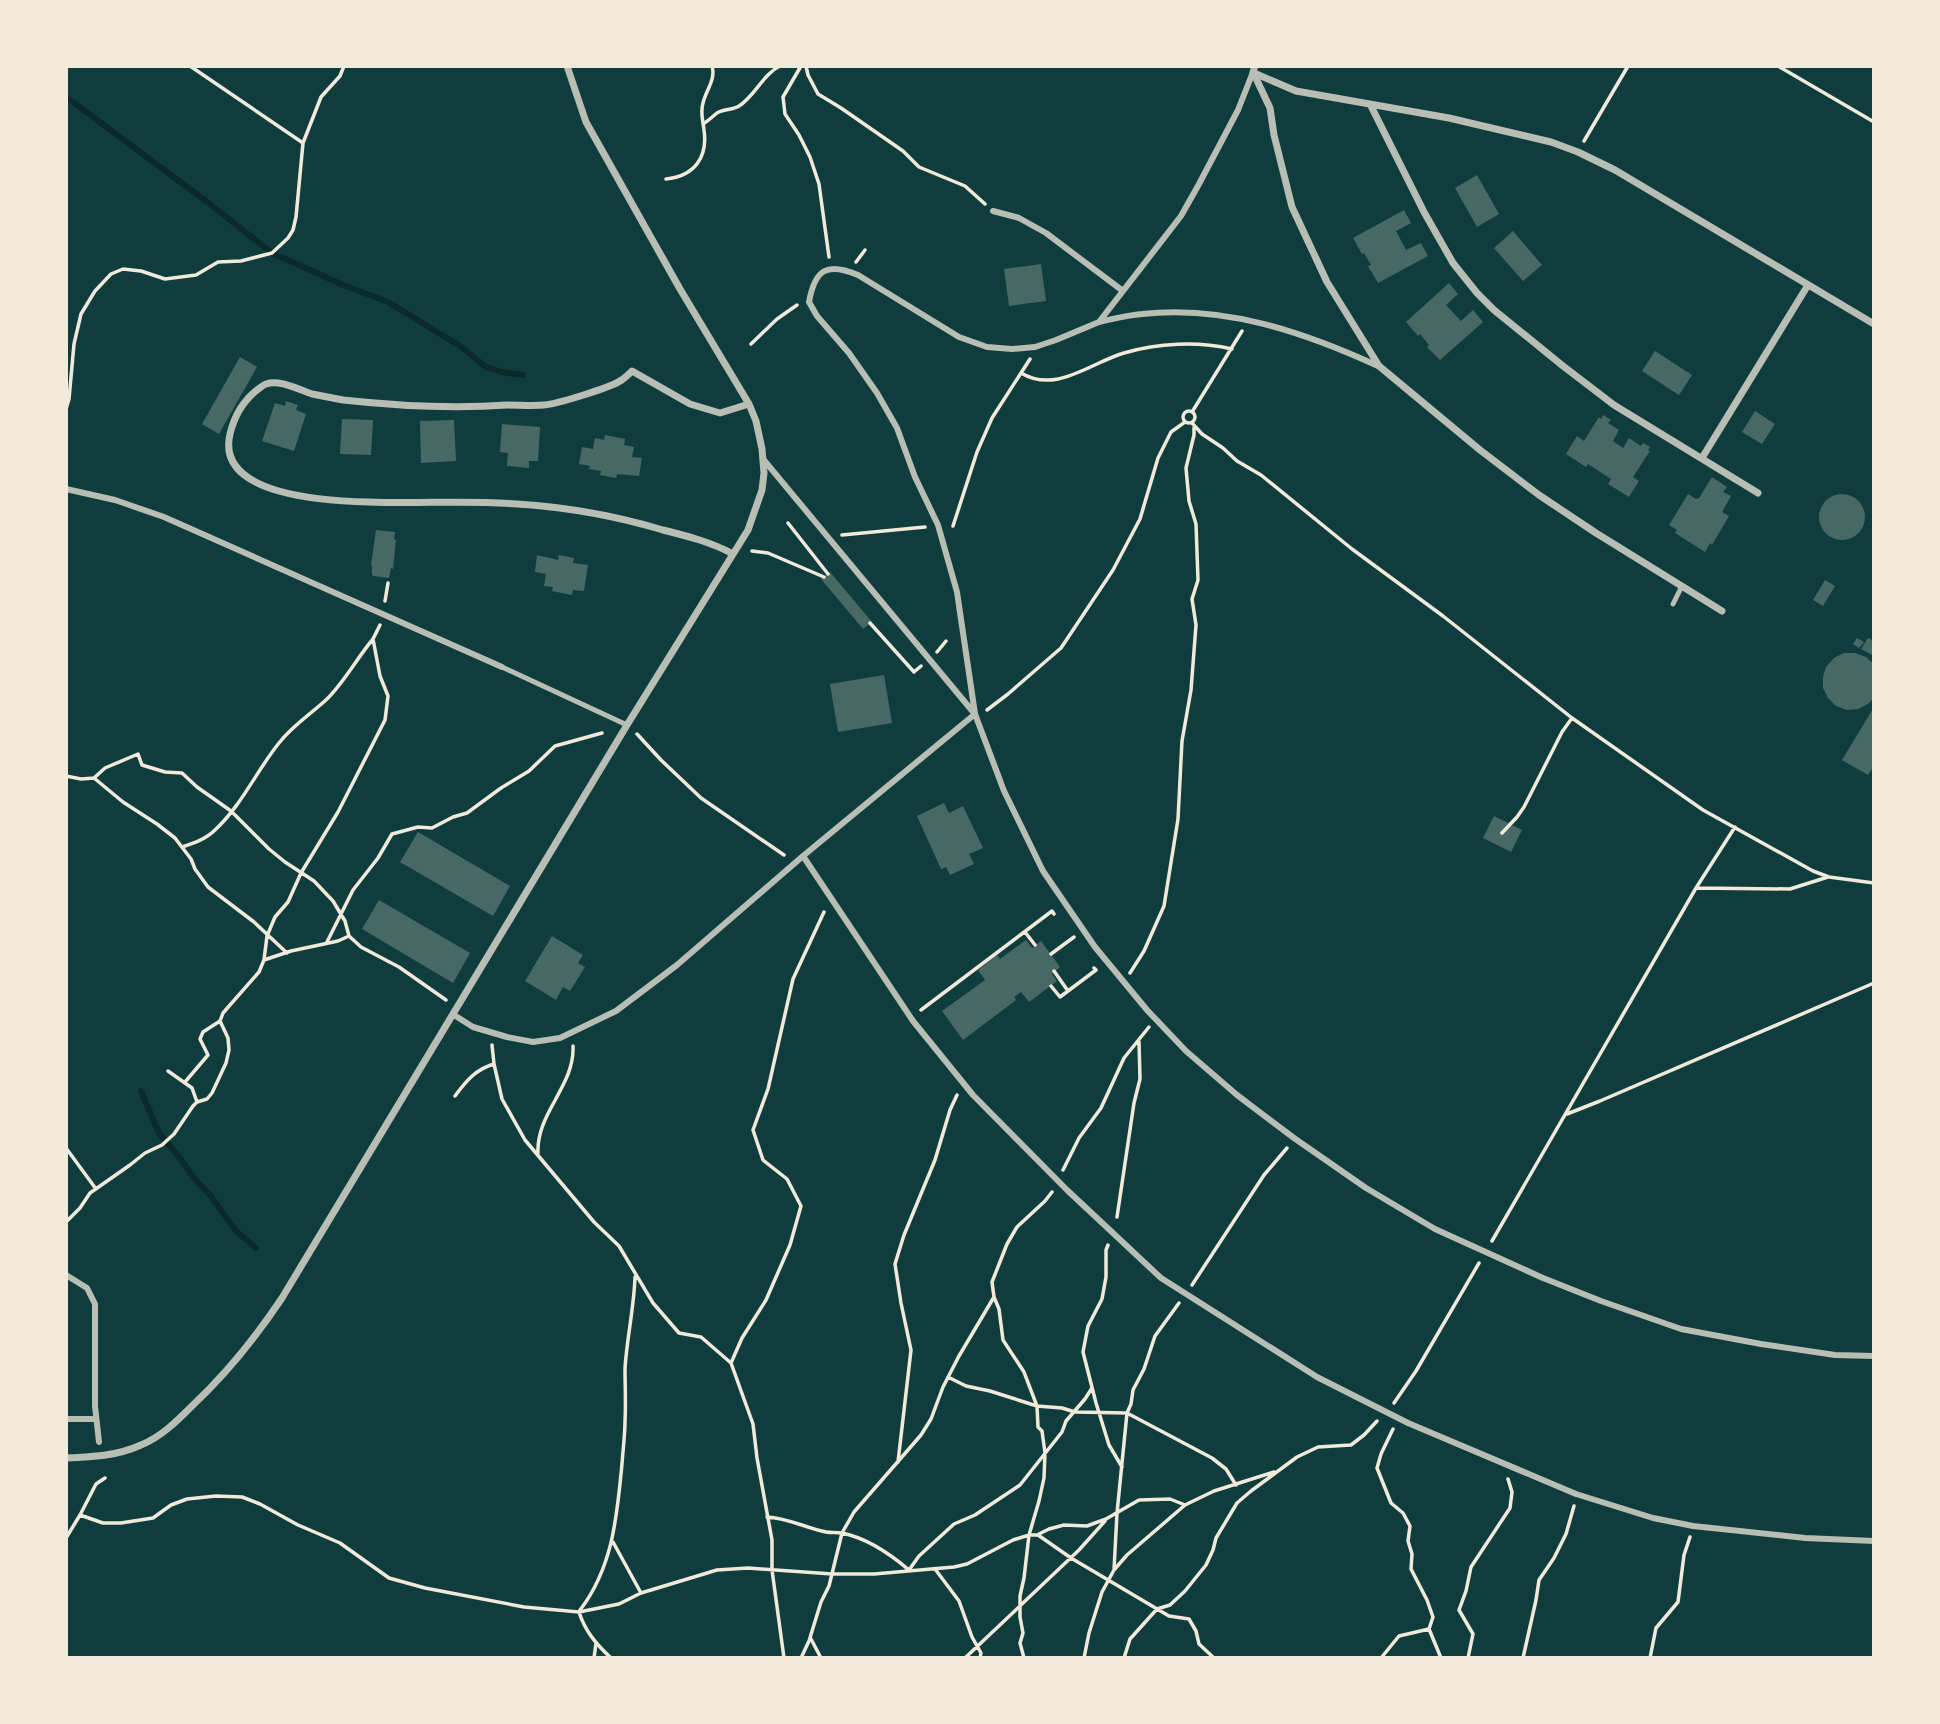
<svg xmlns="http://www.w3.org/2000/svg" width="1940" height="1724" font-family="Figtree,sans-serif">
	<rect width="100%" height="100%" fill="#0f3d3e"/>
	<g fill="none" stroke-linecap="round" stroke-linejoin="round">
		<path stroke="#0a2a2b" stroke-width="6" d="M66 97 206 201 272 253 341 284 388 302 460 346 486 367 502 372 523 375
			M141 1091 159 1133 180 1158 193 1177 210 1195 236 1231 256 1248"/>
	</g>
	<path fill="#486865" d="M1477 175 1499 214 1477 227 1455 188Z
		M1404 210 1411 223 1396 231 1406 250 1421 243 1428 256 1378 283 1368 266 1371 265 1364 253 1362 254 1353 238Z
		M1513 231 1542 265 1523 281 1494 248Z
		M1041 264 1046 301 1009 306 1004 269Z
		M1449 283 1458 294 1446 305 1461 321 1473 310 1483 322 1440 360 1427 347 1429 345 1420 334 1418 336 1406 322Z
		M1655 351 1692 375 1679 395 1642 371Z
		M240 357 257 367 219 434 202 424Z
		M286 401 298 405 296 410 306 414 294 451 262 441 275 403 285 406Z
		M1755 411 1775 424 1762 444 1742 432Z
		M1603 415 1611 420 1608 423 1619 430 1613 441 1623 448 1629 438 1641 446 1643 443 1650 447 1648 450 1650 451 1633 477 1639 481 1629 497 1608 484 1611 479 1588 464 1586 467 1566 454 1577 436 1584 441 1599 417 1601 419Z
		M342 419 373 420 371 455 340 454Z
		M454 420 456 461 421 463 420 421Z
		M502 424 540 427 538 461H529V468L507 466 508 453 500 452Z
		M605 435 625 439 624 445 634 447 632 457 642 458 639 476 617 474 616 478 600 475 601 471 589 469 590 466 579 464 582 447 593 449 595 438 604 440Z
		M1712 477 1727 487 1723 492 1731 496 1722 512 1729 516 1712 545 1710 543 1705 552 1675 533 1677 530 1669 525 1688 494 1696 499 1699 498Z
		M1819 517a23 23 0 1 1 46 0a23 23 0 1 1-46 0Z
		M376 530 395 532 394 539 396 540 393 569 391 568 389 578 373 576 372 574V566L371 565Z
		M537 555 558 560 559 555 574 558 573 563 588 565 584 591 573 590 572 595 552 591 553 587 544 586 546 574 535 572Z
		M830 572 872 622 863 629 821 579Z
		M1825 580 1835 586 1823 606 1813 600Z
		M1857 638 1864 642 1859 648 1853 644Z
		M1868 638 1874 641V656L1861 649Z
		M1844 653H1855L1866 657 1874 664V698L1868 704 1858 709 1847 710 1836 706 1828 698 1823 688V677L1826 667 1834 658Z
		M884 675 892 723 838 732 830 684Z
		M1874 707V766L1868 775 1842 760Z
		M944 803 949 813 963 806 983 848 969 854 974 864 950 875 946 867 941 869 917 816Z
		M1494 816 1522 830 1511 852 1483 838Z
		M418 832 510 886 493 916 400 862Z
		M379 900 470 953 453 983 362 929Z
		M552 936 583 955 578 963 585 967 570 991 563 987 556 1000 525 981Z
		M1026 940 1032 948 1041 941 1060 967 1052 974 1057 981 1029 1002 1021 992 1014 997 1016 1000 963 1040 942 1011 985 980 978 970 997 955 1000 959Z"/>
	<g fill="none" stroke-linecap="round" stroke-linejoin="round">
		<path stroke="#f1e9da" stroke-width="3.5" d="M190 66 303 143
			M801 66 783 97 785 114 799 135 810 157 819 184 829 257
			M806 66 808 75 818 94 841 108 903 151 919 167 965 186 985 204
			M1778 66 1874 122
			M703 124C708 121 712 117 717 113 723 109 733 110 739 106 755 96 763 74 780 66
			M1584 141 1628 66
			M666 179C694 176 708 158 704 130 703 120 700 113 703 103 706 90 716 80 712 66
			M856 262 865 250
			M751 344 777 319 797 305
			M1021 373C1056 394 1090 363 1124 353 1158 343 1197 341 1232 349
			M66 409 69 399 74 344 81 314 95 291 111 274 123 269 141 271 165 279 196 275 218 262 241 261 272 253 288 238 293 230 296 217 303 143 321 97 340 76 344 66
			M1183 417a6 6 0 1 1 12 0a6 6 0 1 1-12 0Z
			M1192 412 1242 331
			M1192 423 1202 434 1223 448 1237 461 1261 475 1352 549 1443 616 1572 718 1703 810 1813 871 1829 877 1874 883
			M788 523 828 574
			M953 526 977 452 992 418 1030 359
			M842 535 925 527
			M752 551 768 553 824 577
			M385 601 388 583
			M870 623 914 672 921 666
			M937 652 946 641
			M987 710 1008 694 1061 648 1113 570 1140 519 1158 458 1171 432 1185 422
			M637 734 661 760 701 798 784 855
			M66 776 81 779 94 778 123 802 157 824 175 838 191 859 195 869 208 887 254 922 287 953
			M94 778 105 768 138 754 142 765 165 772 182 773 197 787 231 811 269 849 285 862 314 881 333 901 345 921 349 936 361 947 399 967 446 1000
			M1502 833 1517 817 1524 807 1562 732 1572 718
			M182 847C194 843 206 839 215 830 242 805 257 770 279 743 293 725 311 714 327 699 345 681 357 658 373 639
			M1696 888 1790 889 1828 877
			M1025 932 1035 945
			M327 942 353 890 378 858 392 834 418 827 432 828 453 817 467 813 501 788 529 771 555 746 602 733
			M1051 954 1074 937
			M264 960 291 951 338 941 349 936
			M1130 973 1144 951 1164 906 1178 819 1182 741 1191 690 1196 625 1192 599 1198 580 1196 524 1189 501 1186 468 1194 435V427
			M1051 986 1060 997 1068 991 1054 971
			M1068 991 1096 970 1094 968
			M921 1010 1052 911 1054 914
			M492 1045 494 1064 502 1099 525 1140 594 1222 619 1246 653 1303 679 1333 701 1337 731 1363 753 1424 757 1458 772 1540V1570L784 1658
			M168 1071 192 1088 197 1102
			M185 1082 208 1055 200 1039 203 1032 220 1021
			M455 1096C466 1081 476 1069 494 1064
			M1567 1114 1600 1101 1874 983
			M66 1148 96 1189
			M538 1153C536 1113 575 1086 573 1046
			M1063 1170 1079 1138 1101 1108 1124 1058 1149 1027
			M1117 1217 1134 1103 1140 1079 1139 1042
			M66 1222 80 1208 90 1193 130 1165 145 1153 162 1145 174 1134 193 1106 197 1102 207 1099 212 1093 226 1063 229 1050 228 1038 220 1021 223 1013 259 972 264 960 267 936 275 917 288 902 301 873 338 812 385 720 388 696 380 676 373 639 380 625
			M1492 1241 1696 888 1735 827
			M1108 1245 1106 1250V1277L1102 1299 1088 1326 1083 1352 1096 1403 1109 1445 1122 1467
			M1192 1285 1264 1175 1287 1148
			M994 1297 999 1309 1003 1340 1024 1372 1037 1406 1038 1427 1042 1431 1045 1453 1044 1478 1039 1501 1029 1535 1024 1578 1020 1596V1617L1023 1633 1020 1643 1024 1658
			M731 1363 742 1338 766 1300 790 1245 801 1206 787 1179 763 1160 753 1130 768 1089 793 979 824 912
			M948 1377 966 1386 990 1391 1037 1406 1062 1408 1075 1412 1127 1413 1212 1458 1226 1469 1236 1485
			M1394 1403 1416 1371 1479 1263
			M1393 1429 1381 1454 1377 1468 1391 1503 1403 1513 1410 1526 1408 1541 1412 1554 1411 1569 1427 1600 1433 1617 1429 1629 1441 1658
			M898 1462 911 1350 901 1303 895 1264 904 1235 935 1160 950 1110 957 1095
			M80 1515 96 1484 105 1478
			M767 1517C788 1518 806 1528 826 1532 831 1533 837 1532 842 1533 867 1538 889 1553 909 1570L919 1556 954 1524 975 1515 1020 1485 1062 1432 1066 1421 1085 1399 1092 1388
			M1038 1535 1071 1558 1169 1616 1189 1619 1196 1631 1199 1644 1214 1658
			M66 1538 80 1515 103 1523H121L153 1518 171 1505 187 1499 216 1496 242 1497 260 1504 298 1525 340 1543 389 1578 425 1588 524 1607 579 1612 619 1604 641 1593 717 1570 748 1568 832 1574H874L954 1567 967 1564 1013 1540 1029 1535H1037L1049 1529 1064 1525 1087 1526 1106 1519 1139 1500 1170 1499 1185 1505
			M613 1542 641 1593
			M935 1569 959 1601 972 1637 981 1653 980 1658
			M1114 1570 1117 1513 1127 1413 1131 1404 1133 1390 1144 1369 1155 1336 1179 1303
			M580 1610C613 1567 617 1516 622 1464 623 1449 625 1435 625 1421 626 1403 625 1385 625 1368 627 1337 634 1308 635 1277
			M579 1612C585 1631 596 1644 611 1658
			M811 1639 821 1658
			M594 1658 596 1643
			M801 1658 809 1641 821 1602 829 1586 842 1533 854 1512 921 1435 931 1419 943 1387 959 1356 994 1297 992 1282 1007 1244 1017 1227 1045 1201 1052 1192
			M965 1658 1079 1550 1105 1521
			M1084 1658 1089 1633 1102 1592 1114 1570 1127 1555 1185 1505 1214 1491 1274 1472
			M1124 1658 1130 1639 1157 1609 1170 1605 1185 1591 1206 1565 1213 1550 1216 1538 1237 1503 1251 1491 1297 1457 1318 1447 1351 1445 1364 1435 1377 1421
			M1381 1658 1399 1636 1429 1629
			M1468 1658 1473 1634 1459 1610 1466 1591 1471 1567 1510 1508 1512 1492 1508 1479
			M1523 1658 1536 1600 1539 1580 1554 1558 1566 1534 1574 1506
			M1650 1658 1656 1628 1678 1602 1684 1555 1690 1537"/>
		<path stroke="#b8beb3" stroke-width="5" d="M1673 604 1682 586
			M502 667 627 725"/>
		<path stroke="#b8beb3" stroke-width="6" d="M1253 72 1238 110 1199 184 1181 216 1099 322 1056 340 1035 347 1012 349 987 347 959 337 858 275C827 262 815 269 809 302L817 316 849 353 877 393 897 428 915 477 938 525 957 592 975 714 1004 791 1043 871 1095 947 1147 1010 1186 1051 1237 1095 1294 1138 1366 1188 1435 1229 1543 1278 1601 1301 1681 1329 1761 1344 1835 1355 1874 1356
			M993 211 1019 218 1046 233 1123 291
			M1099 322C1113 319 1128 315 1142 314 1225 305 1304 332 1378 366
			M763 459 974 713
			M66 489 115 500 164 517 502 667
			M803 856 913 1021 973 1095 1067 1190 1161 1278 1317 1377 1408 1423 1576 1494 1653 1518 1693 1526 1805 1538 1874 1541
			M454 1015 473 1027 507 1037 533 1042 560 1038 616 1011 677 965 803 856 975 714
			M66 1275 87 1288 95 1304V1406L99 1442
			M66 1419H96"/>
		<path stroke="#b8beb3" stroke-width="7" d="M1255 66 1253 72 1270 108 1274 135 1292 207 1327 282 1379 366 1480 450 1539 495 1596 533 1722 611
			M1254 73 1296 91 1449 118 1551 142 1578 152 1615 170 1874 324
			M1371 106 1424 212 1453 263 1477 293 1494 310 1563 366 1614 405 1758 493
			M1702 458 1808 285
			M733 554C711 542 687 536 663 530 616 516 566 507 517 504 468 500 418 504 369 502 331 501 215 497 230 434 234 417 243 401 257 390 260 388 263 385 266 384 280 379 299 390 312 394 322 396 333 398 343 400 398 406 452 409 507 405 520 405 532 406 544 405 557 404 609 388 620 381 624 379 628 375 632 371L690 404 720 413 749 404
			M66 1458C92 1457 117 1456 141 1445 161 1437 177 1421 192 1406 227 1373 256 1337 282 1298L627 725 748 530 762 490 764 473 762 449 756 421 749 404 680 289 586 122 567 66"/>
	</g>
	<rect width="1940" height="1724" fill="none" stroke="#f1e9da" stroke-width="136"/>
</svg>
